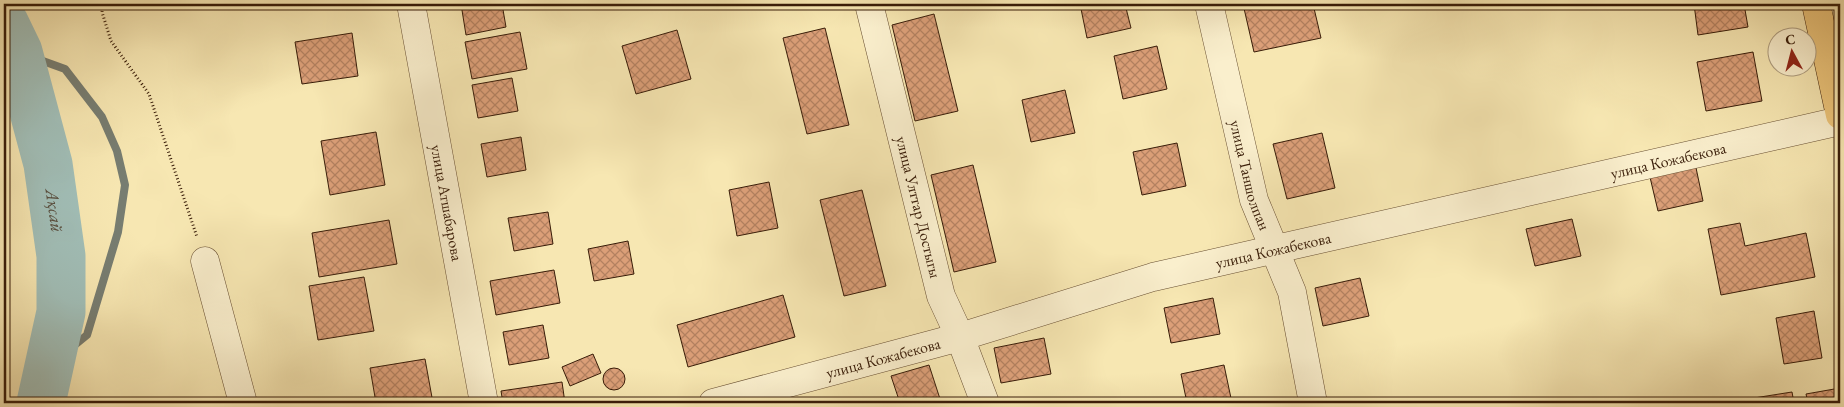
<svg xmlns="http://www.w3.org/2000/svg" width="1844" height="407" font-family="'EB Garamond',serif">
	<defs>
		<pattern id="building-cross-hatch" width="8" height="8" patternUnits="userSpaceOnUse" patternTransform="scale(1.25)"><rect width="8" height="8" fill="#db9f78"/><path d="M0 0l8 8M0 8l8-8" fill="none" stroke="#b38160"/></pattern>
	</defs>
	<rect width="100%" height="100%" fill="#f7e7b2"/>
	<filter id="stains"><feTurbulence type="fractalNoise" baseFrequency=".004" numOctaves="4"/><feColorMatrix values="0 0 0 0 .2 0 0 0 0 .09 0 0 0 0 .02 0 0 0 .5 -.17"/></filter>
	<radialGradient id="worn" r=".72"><stop offset=".6" stop-color="#630" stop-opacity="0"/><stop offset="1" stop-color="#630" stop-opacity=".3"/></radialGradient>
	<g fill="none" stroke-linecap="round" stroke-linejoin="round">
		<path stroke="#777d71" stroke-width="8" d="M18 52 65 69 102 117 117 151 125 185 118 232 87 335 49 366"/>
		<path stroke="#a1beb7" stroke-width="49" id="s1" d="M4 23 18 52 48 164 61 256V312L41 403"/>
	</g>
	<path fill="url(#building-cross-hatch)" stroke="#381c08" d="M461 4H502L506 27 466 35Z
		M1080 4H1125L1131 28 1087 38Z
		M1243 4H1313L1321 38 1254 52Z
		M1694 4H1744L1748 27 1698 35Z
		M934 14 958 111 915 121 892 25Z
		M825 28 849 125 807 134 783 38Z
		M677 30 691 79 636 94 622 46Z
		M520 32 527 69 472 79 465 42Z
		M352 33 358 76 302 84 295 42Z
		M1157 46 1167 89 1123 99 1114 56Z
		M1753 52 1762 101 1706 111 1697 62Z
		M512 78 518 111 478 118 472 85Z
		M1065 90 1075 133 1031 142 1022 100Z
		M376 132 385 185 330 195 321 141Z
		M1322 133 1335 188 1287 199 1273 144Z
		M521 137 526 170 487 177 481 144Z
		M1177 143 1186 186 1142 195 1133 152Z
		M1695 163 1703 201 1658 211 1649 173Z
		M973 165 996 262 954 272 931 175Z
		M769 182 778 228 737 236 729 190Z
		M862 190 886 286 844 296 820 200Z
		M548 212 553 244 514 251 508 218Z
		M1572 219 1581 256 1535 266 1526 229Z
		M389 220 397 264 319 277 312 233Z
		M1740 223 1745 246 1806 233 1815 277 1721 295 1708 229Z
		M628 241 634 274 594 281 588 249Z
		M554 270 560 303 496 315 490 281Z
		M364 277 374 331 318 340 309 286Z
		M1360 278 1369 316 1323 326 1315 288Z
		M783 295 795 337 688 367 677 325Z
		M1213 298 1220 334 1171 343 1164 308Z
		M1814 311 1822 358 1784 364 1776 318Z
		M543 325 549 358 509 365 503 332Z
		M1044 338 1051 374 1001 383 994 348Z
		M593 354 601 373 570 386 562 367Z
		M425 359 433 403H376L370 368Z
		M929 365 941 402 900 403 891 376Z
		M1224 365 1232 403H1187L1181 374Z
		M603 379a11 11 0 1 1 22 0a11 11 0 1 1-22 0Z
		M562 382 565 403H503L501 391Z
		M1840 388V403H1808L1806 394Z
		M1792 392 1794 403H1755L1754 398Z"/>
	<g fill="none" stroke-linecap="round" stroke-linejoin="round">
		<g stroke="#684f32" stroke-width="29">
			<g id="minor">
				<path id="s2" d="M411 4 484 403"/>
				<path id="s3" d="M869 4 941 296 960 337 985 403"/>
				<path id="s4" d="M1209 4 1254 200 1292 292 1313 403"/>
				<path d="M205 261 243 403"/>
				<path id="s5" d="M713 403 960 337 1153 277 1840 121"/>
			</g>
		</g>
		<g stroke="#381c08" stroke-width="29">
			<path id="major" d="M1816 4 1840 115"/>
		</g>
		<path stroke="#381c08" stroke-width="3" stroke-dasharray="1 2.5" stroke-linecap="butt" d="M103 4 102 12 111 41 149 94 197 237"/>
		<use href="#minor" stroke="#faefcd" stroke-width="28"/>
		<use href="#major" stroke="#ecc479" stroke-width="28"/>
	</g>
	<g text-anchor="middle" stroke-width="4" stroke-linejoin="round" paint-order="stroke">
		<g font-size="16" fill="#381c08" stroke="#faefcd">
			<text dy="6" stroke="none"><textPath href="#s5" startOffset="986">улица Кожабекова</textPath></text>
			<text dy="6" stroke="none"><textPath href="#s4" startOffset="176">улица Таншолпан</textPath></text>
			<text dy="6" stroke="none"><textPath href="#s2" startOffset="202">улица Атшабарова</textPath></text>
			<text dy="6" stroke="none"><textPath href="#s3" startOffset="209">улица Улттар Достыгы</textPath></text>
			<text dy="6" stroke="none"><textPath href="#s5" startOffset="581">улица Кожабекова</textPath></text>
			<text dy="6" stroke="none"><textPath href="#s5" startOffset="176">улица Кожабекова</textPath></text>
		</g>
		<g font-size="18" font-style="italic" fill="#584d3d" stroke="#faefcd">
			<text dy="6" stroke="none"><textPath href="#s1" startOffset="195">Ақсай</textPath></text>
		</g>
	</g>
	<rect width="1844" height="407" fill="none" stroke="#f7e7b2" stroke-width="20"/>
	<rect x="5" y="5" width="1834" height="397" fill="none" stroke="#381c08" stroke-width="2.5"/>
	<rect x="10" y="10" width="1824" height="387" fill="none" stroke="#381c08"/>
	<g transform="translate(1792 52) rotate(353)"><circle r="24" fill="#faefcd" stroke="#ac9b7e"/>
	<path d="M0-4L9 19L0 12L-9 19Z" fill="#8f2418"/>
	<text y="-8" font-size="14" font-weight="bold" text-anchor="middle" fill="#381c08">С</text>
	</g>
	<rect width="100%" height="100%" filter="url(#stains)"/>
	<rect width="100%" height="100%" fill="url(#worn)"/>
</svg>
